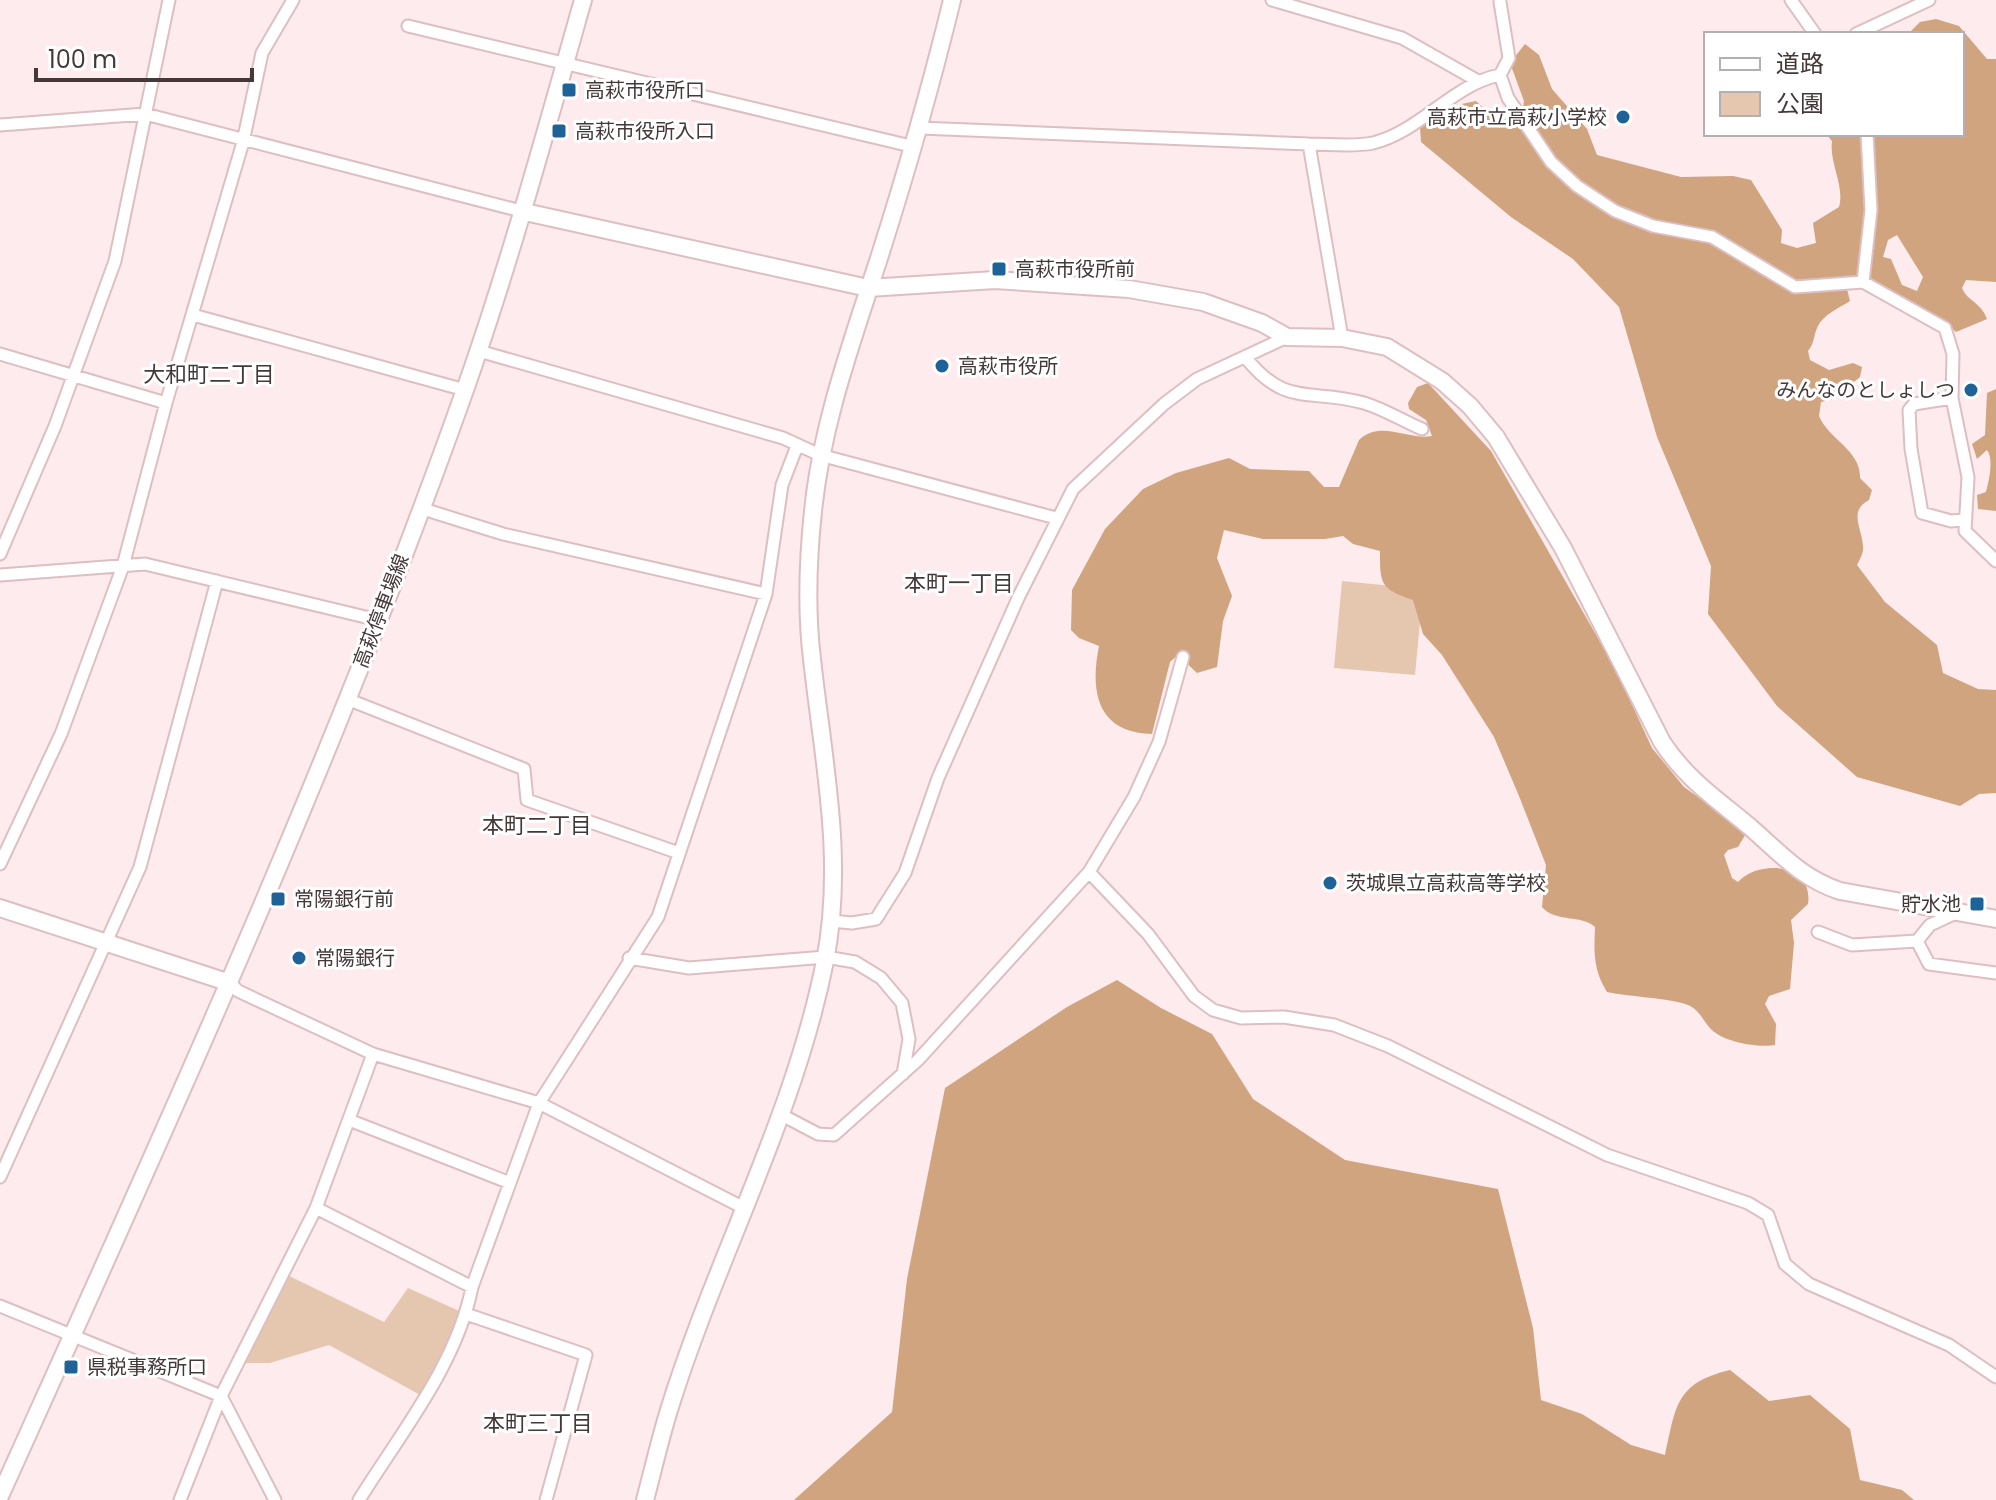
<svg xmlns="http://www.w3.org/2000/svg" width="1996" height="1500" font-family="Poppins,'Noto Sans JP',sans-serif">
	<rect width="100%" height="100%" fill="#feebed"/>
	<path fill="#e5c7af" d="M1342 581 1423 589 1415 675 1334 668Z
		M283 1273 384 1322 408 1288 466 1314 424 1397 329 1345 270 1363H238Z"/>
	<path fill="#d0a47f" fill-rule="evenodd" d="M1936 19 1959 26 1987 59H1996V282L1966 280 1962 288C1967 301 1981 302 1987 319L1956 332 1938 317 1867 276 1856 275 1845 281 1850 301C1839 308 1823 315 1818 326 1813 336 1815 342 1808 351L1810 360 1829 370 1853 363 1862 367 1860 377 1833 399 1821 402 1819 416C1829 440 1861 450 1860 478L1872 490 1869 500C1848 511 1862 528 1863 546 1864 552 1860 559 1857 565L1885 602 1937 645 1943 673 1978 689 1996 690V793L1979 794 1960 806 1857 777 1777 706 1708 614 1711 566 1657 437 1619 307 1573 259 1511 217 1421 142 1420 127 1452 106 1476 101 1494 118 1521 122 1524 101 1510 63 1525 44 1539 55 1552 89 1587 129 1597 155 1681 177 1733 176 1751 180 1782 230 1781 243 1797 248 1816 243 1813 223 1839 207C1845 186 1829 163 1832 141L1826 134H1962V34H1908L1920 22ZM1897 235 1923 277 1917 291 1902 285 1891 259 1883 257 1888 240Z
		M1428 383 1491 451 1615 668 1652 748 1684 787 1747 832 1738 847 1728 850 1724 855 1732 878 1738 882C1759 859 1814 863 1808 904L1791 920 1794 943 1790 989 1769 996 1765 1004 1776 1024 1775 1045C1757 1048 1721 1042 1709 1027 1700 1016 1698 1007 1682 1003 1658 997 1631 997 1607 992 1593 969 1594 953 1595 927 1581 914 1556 923 1542 907L1546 865 1519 796 1494 737 1442 655 1423 634 1413 600C1380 589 1380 584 1380 551L1353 544 1343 536 1325 539H1263L1224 530 1217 558 1232 596 1223 621 1217 667 1197 673 1178 655 1170 662 1152 734C1096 733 1090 690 1099 646L1079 638 1071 630 1072 590 1105 529 1143 489 1176 473 1229 458 1250 469 1309 471 1324 487H1339L1359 440C1381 419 1409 441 1432 436L1426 420 1409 409 1408 403 1417 387Z
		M1996 389V511L1978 509 1977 495 1986 492C1989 480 1994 459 1987 450L1977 459 1972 444 1985 435 1987 393Z
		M1117 980 1161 1008 1212 1034 1253 1099 1345 1160 1498 1189 1533 1328 1541 1400 1582 1414 1631 1445 1665 1455C1676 1407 1675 1383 1730 1370L1769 1401 1810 1395 1850 1429 1860 1480 1902 1490 1914 1500H794L892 1412 907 1279 945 1088 1067 1007Z"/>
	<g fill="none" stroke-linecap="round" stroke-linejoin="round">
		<g stroke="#ddbfc2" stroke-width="15">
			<path id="street" d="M1272 0 1402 38 1478 81
				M1791 0 1815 34
				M408 26 915 147
				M1856 34 1929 0
				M1500 75 1508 98 1551 162 1577 186 1615 211 1653 226 1712 237 1795 287 1863 282 1945 328 1953 354 1952 398 1968 477 1965 531 1996 561
				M0 125 145 114 525 212
				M920 128 1309 144C1330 144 1353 147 1373 143 1421 131 1453 84 1500 75L1509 58 1500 2
				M1309 144 1342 338
				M1863 282 1871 210 1867 134
				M193 315 465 390
				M479 351 783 438 820 455 1056 518
				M0 354 166 403
				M1246 358C1286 408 1310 388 1364 403 1384 409 1403 421 1422 429
				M1952 398 1914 404 1909 410 1911 449 1922 513 1951 521 1963 520
				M420 508 503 534 766 594
				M0 554 55 426 115 261 169 0
				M0 575 145 564 378 620
				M347 699 524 769 527 800 679 853
				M0 864 61 734 123 566 166 403 243 142 262 53 293 0
				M1089 872 1148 934 1194 996 1213 1010 1241 1018 1284 1017 1334 1025 1388 1046 1607 1155 1748 1203 1768 1215 1785 1264 1809 1284 1949 1345 1996 1377
				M831 921 852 923 876 919 905 873 938 778 1019 596 1073 489 1164 404 1197 379 1287 337
				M1818 932 1852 945 1917 941 1929 964 1996 973
				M1917 941 1930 925 1958 912
				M629 958 689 968 826 957 855 962 881 978 902 1003 909 1039 903 1074
				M230 983 238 991 373 1054 539 1103 744 1208
				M780 1114 818 1134 834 1135 918 1060 1089 872 1134 797 1159 742 1183 657
				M349 1120 510 1183
				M0 1177 140 867 217 581
				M316 1208 472 1287
				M0 1306 221 1396 180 1500
				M466 1314 586 1355 546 1500
				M275 1500 221 1396 316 1208 373 1054
				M359 1500C400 1434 457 1364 472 1287L539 1103 658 917 766 594 782 485 797 446"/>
		</g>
		<g stroke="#ddbfc2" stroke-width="20">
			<path id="secondary" d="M525 212 868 288 995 280 1129 289 1203 302 1262 323 1287 337 1342 338 1387 347 1442 381 1470 406 1496 437 1563 548 1662 742C1686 779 1718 800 1750 827 1780 853 1801 878 1840 891L1996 919
				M0 908 230 983
				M0 1496C165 1130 332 765 466 387 511 259 546 130 583 0
				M645 1500C653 1470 660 1439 669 1410 716 1258 794 1117 825 961 845 859 823 760 812 659 806 610 808 559 813 511 822 422 853 339 880 255 907 170 931 86 952 0"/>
		</g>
		<use href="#street" stroke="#fff" stroke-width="11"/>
		<use href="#secondary" stroke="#fff" stroke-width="16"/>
	</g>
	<g fill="#1f6297" stroke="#fff" stroke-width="3">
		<rect x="561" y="82" width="16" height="16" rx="4"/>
		<circle cx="1623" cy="117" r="8"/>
		<rect x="551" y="123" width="16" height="16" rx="4"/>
		<rect x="991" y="261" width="16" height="16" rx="4"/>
		<circle cx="942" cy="366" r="8"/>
		<circle cx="1971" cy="390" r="8"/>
		<circle cx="1330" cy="883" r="8"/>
		<rect x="270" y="891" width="16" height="16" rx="4"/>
		<rect x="1969" y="896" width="16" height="16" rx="4"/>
		<circle cx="299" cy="958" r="8"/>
		<rect x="63" y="1359" width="16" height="16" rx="4"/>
	</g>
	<g text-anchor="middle" stroke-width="6" stroke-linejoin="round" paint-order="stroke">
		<g font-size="20" fill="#443839" stroke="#fff" text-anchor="start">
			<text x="585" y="97">高萩市役所口</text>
			<text x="1607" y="124" text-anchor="end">高萩市立高萩小学校</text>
			<text x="575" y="138">高萩市役所入口</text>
			<text x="1015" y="276">高萩市役所前</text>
			<text x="958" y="373">高萩市役所</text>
			<text x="1955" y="397" text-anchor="end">みんなのとしょしつ</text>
			<text x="1346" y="890">茨城県立高萩高等学校</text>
			<text x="294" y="906">常陽銀行前</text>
			<text x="1961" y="911" text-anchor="end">貯水池</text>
			<text x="315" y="965">常陽銀行</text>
			<text x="87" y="1374">県税事務所口</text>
		</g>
		<g font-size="20" fill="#443839" stroke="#fff">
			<text transform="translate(381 611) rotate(-69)" y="7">高萩停車場線</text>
		</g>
		<g font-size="22" fill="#443839" stroke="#fff">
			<text x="209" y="382">大和町二丁目</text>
			<text x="959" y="591">本町一丁目</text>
			<text x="537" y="833">本町二丁目</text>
			<text x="538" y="1431">本町三丁目</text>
		</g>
	</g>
	<rect x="1704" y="32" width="260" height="104" fill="#ffffff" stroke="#b4afb0" stroke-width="2"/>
	<rect x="1720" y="58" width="40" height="12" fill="#ffffff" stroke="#b4afb0" stroke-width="2"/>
	<text x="1776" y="72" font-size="24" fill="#443839">道路</text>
	<rect x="1720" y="92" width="40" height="24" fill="#e5c7af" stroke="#b4afb0" stroke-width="2"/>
	<text x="1776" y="112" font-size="24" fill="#443839">公園</text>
	<path d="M36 68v12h216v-12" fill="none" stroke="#443839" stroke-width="4"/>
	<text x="48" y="68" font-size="24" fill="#443839" stroke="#ffffff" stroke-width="6" paint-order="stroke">100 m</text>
</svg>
